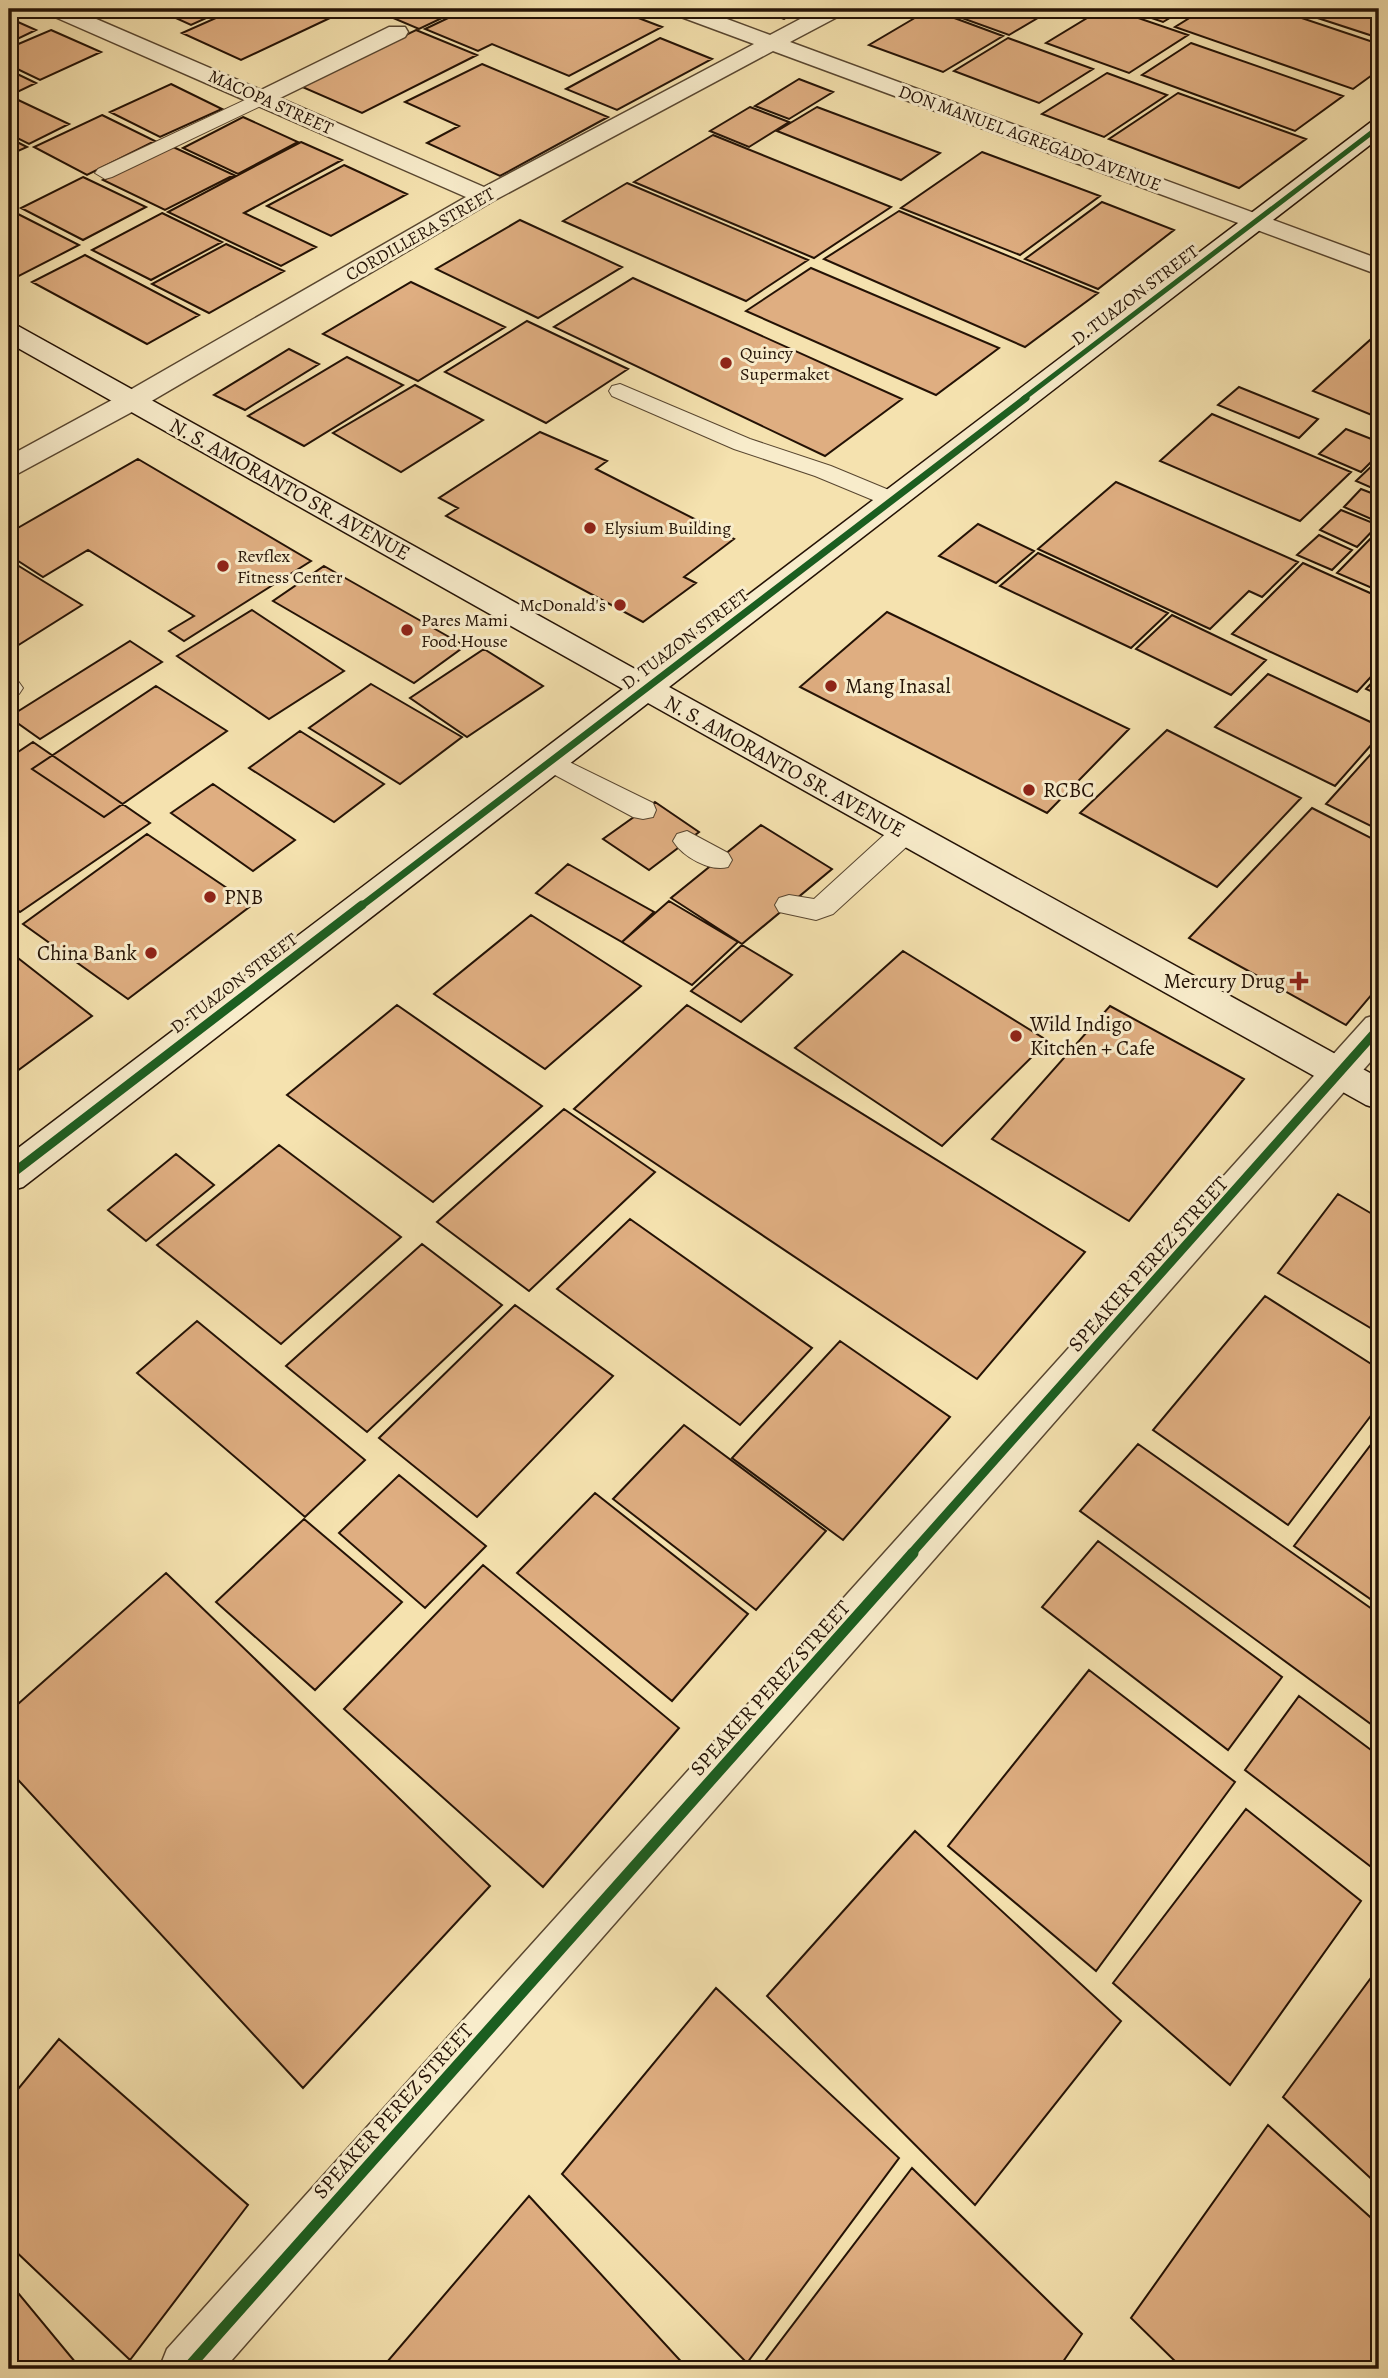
<svg xmlns="http://www.w3.org/2000/svg" width="1388" height="2378" font-family="Alegreya,serif">
	<rect width="100%" height="100%" fill="#f5e2af"/>
	<filter id="stains"><feTurbulence type="fractalNoise" baseFrequency=".00286" numOctaves="4"/><feColorMatrix values="0 0 0 0 .2 0 0 0 0 .09 0 0 0 0 .02 0 0 0 .5 -.17"/></filter>
	<radialGradient id="worn" r=".72"><stop offset=".6" stop-color="#630" stop-opacity="0"/><stop offset="1" stop-color="#630" stop-opacity=".3"/></radialGradient>
	<path fill="#dfae81" stroke="#241205" stroke-width="2" d="M156 9H226L191 25Z
		M236 9H349L241 60 182 33Z
		M372 9H461L419 29Z
		M467 9H615L662 27 569 76 492 44 478 51 425 29Z
		M757 9H801L784 19Z
		M930 9 1003 36 943 72 869 45Z
		M937 9H1053L1009 35Z
		M1102 9H1112L1188 35 1129 73 1046 43Z
		M1125 9H1185L1163 22Z
		M1204 9H1275L1379 44V70L1353 89 1175 27Z
		M1290 9H1379V38Z
		M9 18 36 30 9 43Z
		M51 30 101 52 40 80 9 65V48Z
		M416 30 477 55 362 113 300 86Z
		M660 38 712 59 617 110 566 89Z
		M1008 38 1093 69 1039 103 954 71Z
		M1191 43 1343 96 1295 131 1142 75Z
		M482 64 608 117 500 176 427 143 459 126 405 102Z
		M9 70 36 83 9 96Z
		M1107 73 1167 95 1104 137 1042 114Z
		M799 79 833 92 789 119 755 106Z
		M171 84 222 109 160 137 110 112Z
		M1178 93 1306 139 1239 188 1109 139Z
		M14 98 69 124 29 144 9 134V100Z
		M750 107 789 122 749 147 710 131Z
		M817 107 940 153 901 180 777 131Z
		M102 115 155 141 87 175 34 147Z
		M243 117 298 142 238 174 183 148Z
		M713 135 891 207 814 258 634 182Z
		M9 138 27 147 9 155Z
		M301 142 342 160 244 213 316 247 281 266 168 212Z
		M171 146 234 175 165 210 103 180Z
		M982 152 1100 196 1020 255 901 208Z
		M344 165 407 194 331 236 267 206Z
		M83 177 146 207 83 240 21 208Z
		M627 183 808 260 746 301 563 221Z
		M1102 202 1174 230 1098 289 1025 259Z
		M899 211 1098 293 1025 347 824 259Z
		M162 213 222 242 151 280 92 250Z
		M18 214 79 245 13 279 9 277V218Z
		M520 220 622 267 538 318 436 269Z
		M226 244 284 271 209 313 152 284Z
		M85 255 199 315 147 344 32 282Z
		M811 268 999 348 936 395 746 311Z
		M633 278 902 399 825 456 554 327Z
		M411 282 505 327 418 381 323 334Z
		M527 321 628 369 546 423 445 372Z
		M1370 340 1379 343V418L1313 391Z
		M289 349 319 364 245 410 214 395Z
		M347 357 403 385 304 446 248 416Z
		M415 385 483 420 401 472 333 433Z
		M1239 387 1318 419 1299 438 1218 405Z
		M1212 414 1351 472 1300 521 1160 461Z
		M1346 429 1379 442V454L1361 472 1319 454Z
		M540 432 607 461 596 469 734 539 684 577 696 583 643 622 446 516 458 508 439 498Z
		M138 459 311 561 184 641 169 631 194 616 88 550 43 577 9 555V533Z
		M1379 459V491L1356 481Z
		M1116 482 1298 562 1262 597 1249 591 1210 629 1038 549Z
		M1361 489 1379 496 1378 522 1344 507Z
		M1341 510 1378 525 1357 547 1320 530Z
		M978 524 1034 551 996 583 939 556Z
		M1319 535 1352 550 1332 570 1297 555Z
		M1374 535 1379 537V591L1337 573Z
		M1038 553 1168 613 1131 648 1000 586Z
		M9 560 82 605 9 651Z
		M1303 563 1379 597V668L1357 692 1232 634Z
		M324 566 465 646 414 683 273 601Z
		M252 610 344 671 269 719 177 656Z
		M887 612 1129 729 1047 813 800 687Z
		M1172 615 1266 660 1231 695 1136 649Z
		M130 641 162 662 40 739 9 717Z
		M484 649 543 686 467 737 410 698Z
		M1268 674 1379 726V736L1335 786 1215 727Z
		M1379 675V695L1366 689Z
		M371 684 462 737 400 784 309 728Z
		M156 686 227 731 104 817 32 769Z
		M1167 730 1301 798 1217 887 1080 813Z
		M300 731 384 784 334 822 249 768Z
		M33 742 150 823 20 912 9 903V758Z
		M1379 745V830L1326 804Z
		M213 784 295 840 253 871 171 813Z
		M655 802 699 832 649 870 603 839Z
		M1312 808 1379 842V986L1346 1025 1189 938Z
		M761 825 832 869 742 944 671 898Z
		M147 834 252 905 128 999 23 924Z
		M568 864 654 912 622 942 536 893Z
		M669 901 738 942 692 985 622 942Z
		M531 915 641 986 545 1069 434 994Z
		M742 945 792 975 741 1022 691 991Z
		M9 951 92 1016 9 1077Z
		M903 951 1048 1041 942 1146 795 1048Z
		M397 1005 542 1106 433 1202 287 1095Z
		M687 1005 1085 1252 977 1379 574 1109Z
		M1110 1006 1244 1079 1129 1221 992 1139Z
		M564 1109 655 1172 529 1291 437 1222Z
		M279 1145 401 1237 281 1344 157 1245Z
		M176 1154 214 1185 146 1241 108 1210Z
		M1338 1194 1379 1218V1333L1278 1273Z
		M630 1219 812 1348 740 1425 557 1289Z
		M422 1244 502 1305 367 1432 286 1366Z
		M1265 1296 1379 1369V1405L1288 1525 1153 1430Z
		M515 1305 613 1376 477 1517 379 1438Z
		M197 1321 365 1460 305 1517 137 1373Z
		M840 1341 950 1417 843 1540 732 1458Z
		M684 1425 826 1531 756 1610 613 1499Z
		M1379 1434V1605L1294 1546Z
		M1138 1444 1379 1614V1730L1080 1511Z
		M399 1475 486 1546 425 1608 339 1533Z
		M595 1493 748 1614 672 1701 517 1573Z
		M304 1519 402 1602 315 1690 216 1602Z
		M1098 1541 1282 1677 1228 1750 1042 1607Z
		M483 1565 679 1728 543 1887 344 1709Z
		M166 1573 490 1886 303 2088 9 1770V1712Z
		M1089 1670 1235 1782 1096 1971 948 1846Z
		M1299 1696 1379 1756V1873L1245 1770Z
		M1246 1809 1361 1901 1230 2085 1113 1983Z
		M915 1831 1121 2021 975 2205 767 1996Z
		M1376 1971 1379 1974V2186L1283 2097Z
		M716 1988 899 2158 747 2363 562 2174Z
		M59 2039 248 2205 130 2360 9 2245V2100Z
		M1268 2125 1379 2225V2369H1183L1131 2318Z
		M912 2168 1082 2334 1058 2369H759Z
		M529 2196 688 2369H381Z
		M9 2282 81 2369H9Z"/>
	<g fill="none" stroke-linecap="round" stroke-linejoin="round">
		<g stroke="#584630" stroke-width="2">
			<path id="lane" d="M262 92 271 98 269 102 112 177 105 179 95 173 98 169Z
				M620 384 750 439 831 466 901 495 905 500 901 505H885L815 476 734 449 612 396 609 391 612 386Z
				M9 679 18 681 23 688 19 694 9 696Z
				M551 753 653 803 656 810 653 817 643 819 633 817 542 768 538 762 542 756Z
				M904 823 914 826 918 833 914 840 833 914 816 920 779 912 775 905 779 898 789 895 814 899 894 826Z
				M687 831 728 853 732 860 728 867C710 872 683 857 673 841L677 834Z"/>
		</g>
		<g stroke="#584630" stroke-width="3">
			<path id="street" d="M45 9H73L261 90 389 27H405L408 32 405 37 280 98 484 187 754 44 673 14 671 9H700L770 35 819 9H845L843 14 790 42 1379 259V275L773 51 493 201 143 406 19 473 9 475V456L123 394 466 197 48 14Z
				M1379 1014V1052L224 2369H159L167 2349 1366 1018Z"/>
		</g>
		<g stroke="#241205" stroke-width="3">
			<path id="secondary" d="M1379 120V138L669 687 1379 1078V1109L1366 1105 648 703 23 1187 9 1191V1155L623 689 9 343V324L18 326 644 674 1371 122Z"/>
		</g>
		<use href="#lane" fill="#f8eccb" fill-rule="evenodd"/>
		<use href="#street" fill="#f8eccb" fill-rule="evenodd"/>
		<use href="#secondary" fill="#f8eccb" fill-rule="evenodd"/>
		<g stroke="#f8eccb" stroke-width="8">
			<path id="cycleway-far3" d="M1023 399 1379 127"/>
		</g>
		<g stroke="#f8eccb" stroke-width="10">
			<path id="cycleway-far2" d="M360 907 1026 398"/>
		</g>
		<g stroke="#f8eccb" stroke-width="13">
			<path id="cycleway-far1" d="M9 1176 362 905
				M911 1554 1379 1028"/>
		</g>
		<g stroke="#f8eccb" stroke-width="16">
			<path id="cycleway" d="M187 2369 913 1553"/>
		</g>
		<use href="#cycleway-far3" stroke="#1b5e20" stroke-width="5"/>
		<use href="#cycleway-far2" stroke="#1b5e20" stroke-width="7"/>
		<use href="#cycleway-far1" stroke="#1b5e20" stroke-width="9"/>
		<use href="#cycleway" stroke="#1b5e20" stroke-width="11"/>
	</g>
	<g fill="#8f2418" stroke="#f8eccb" stroke-width="2.5">
		<circle cx="726" cy="363" r="7"/>
		<circle cx="590" cy="528" r="7"/>
		<circle cx="223" cy="566" r="7"/>
		<circle cx="620" cy="605" r="7"/>
		<circle cx="407" cy="630" r="7"/>
		<circle cx="831" cy="686" r="7"/>
		<circle cx="1029" cy="790" r="7"/>
		<circle cx="210" cy="897" r="7"/>
		<circle cx="151" cy="953" r="7"/>
		<path d="M1295.5 970.5h7v7h7v7h-7v7h-7v-7h-7v-7h7z"/>
		<circle cx="1016" cy="1036" r="7"/>
	</g>
	<g text-anchor="middle" stroke-width="6" stroke-linejoin="round" paint-order="stroke">
		<g font-size="18" fill="#241205" stroke="#f8eccb">
			<text transform="translate(271 102) rotate(24)" y="6">MACOPA STREET</text>
			<text transform="translate(1030 138) rotate(20)" y="6">DON MANUEL AGREGADO AVENUE</text>
			<text transform="translate(420 234) rotate(-30)" y="6">CORDILLERA STREET</text>
			<text transform="translate(1135 295) rotate(-37)" y="6">D. TUAZON STREET</text>
			<text transform="translate(685 639) rotate(-37)" y="6">D. TUAZON STREET</text>
			<text transform="translate(234 983) rotate(-37)" y="6">D. TUAZON STREET</text>
		</g>
		<g font-size="18" fill="#241205" stroke="#f8eccb" text-anchor="start">
			<text x="740" y="359">Quincy<tspan x="740" dy="21">Supermaket</tspan></text>
			<text x="604" y="534">Elysium Building</text>
			<text x="237" y="562">Revflex<tspan x="237" dy="21">Fitness Center</tspan></text>
			<text x="606" y="611" text-anchor="end">McDonald's</text>
			<text x="421" y="626">Pares Mami<tspan x="421" dy="21">Food House</tspan></text>
		</g>
		<g font-size="21" fill="#241205" stroke="#f8eccb">
			<text transform="translate(290 489) rotate(29)" y="7">N. S. AMORANTO SR. AVENUE</text>
			<text transform="translate(785 766) rotate(29)" y="7">N. S. AMORANTO SR. AVENUE</text>
			<text transform="translate(1148 1264) rotate(-48)" y="7">SPEAKER PEREZ STREET</text>
			<text transform="translate(770 1688) rotate(-48)" y="7">SPEAKER PEREZ STREET</text>
			<text transform="translate(393 2111) rotate(-48)" y="7">SPEAKER PEREZ STREET</text>
		</g>
		<g font-size="21" fill="#241205" stroke="#f8eccb" text-anchor="start">
			<text x="845" y="693">Mang Inasal</text>
			<text x="1043" y="797">RCBC</text>
			<text x="224" y="904">PNB</text>
			<text x="137" y="960" text-anchor="end">China Bank</text>
			<text x="1285" y="988" text-anchor="end">Mercury Drug</text>
			<text x="1030" y="1031">Wild Indigo<tspan x="1030" dy="24">Kitchen + Cafe</tspan></text>
		</g>
	</g>
	<rect width="1388" height="2378" fill="none" stroke="#f5e2af" stroke-width="35"/>
	<rect x="10" y="10" width="1367" height="2357" fill="none" stroke="#241205" stroke-width="3.5"/>
	<rect x="18" y="18" width="1353" height="2343" fill="none" stroke="#241205" stroke-width="2"/>
	<rect width="100%" height="100%" filter="url(#stains)"/>
	<rect width="100%" height="100%" fill="url(#worn)"/>
</svg>
